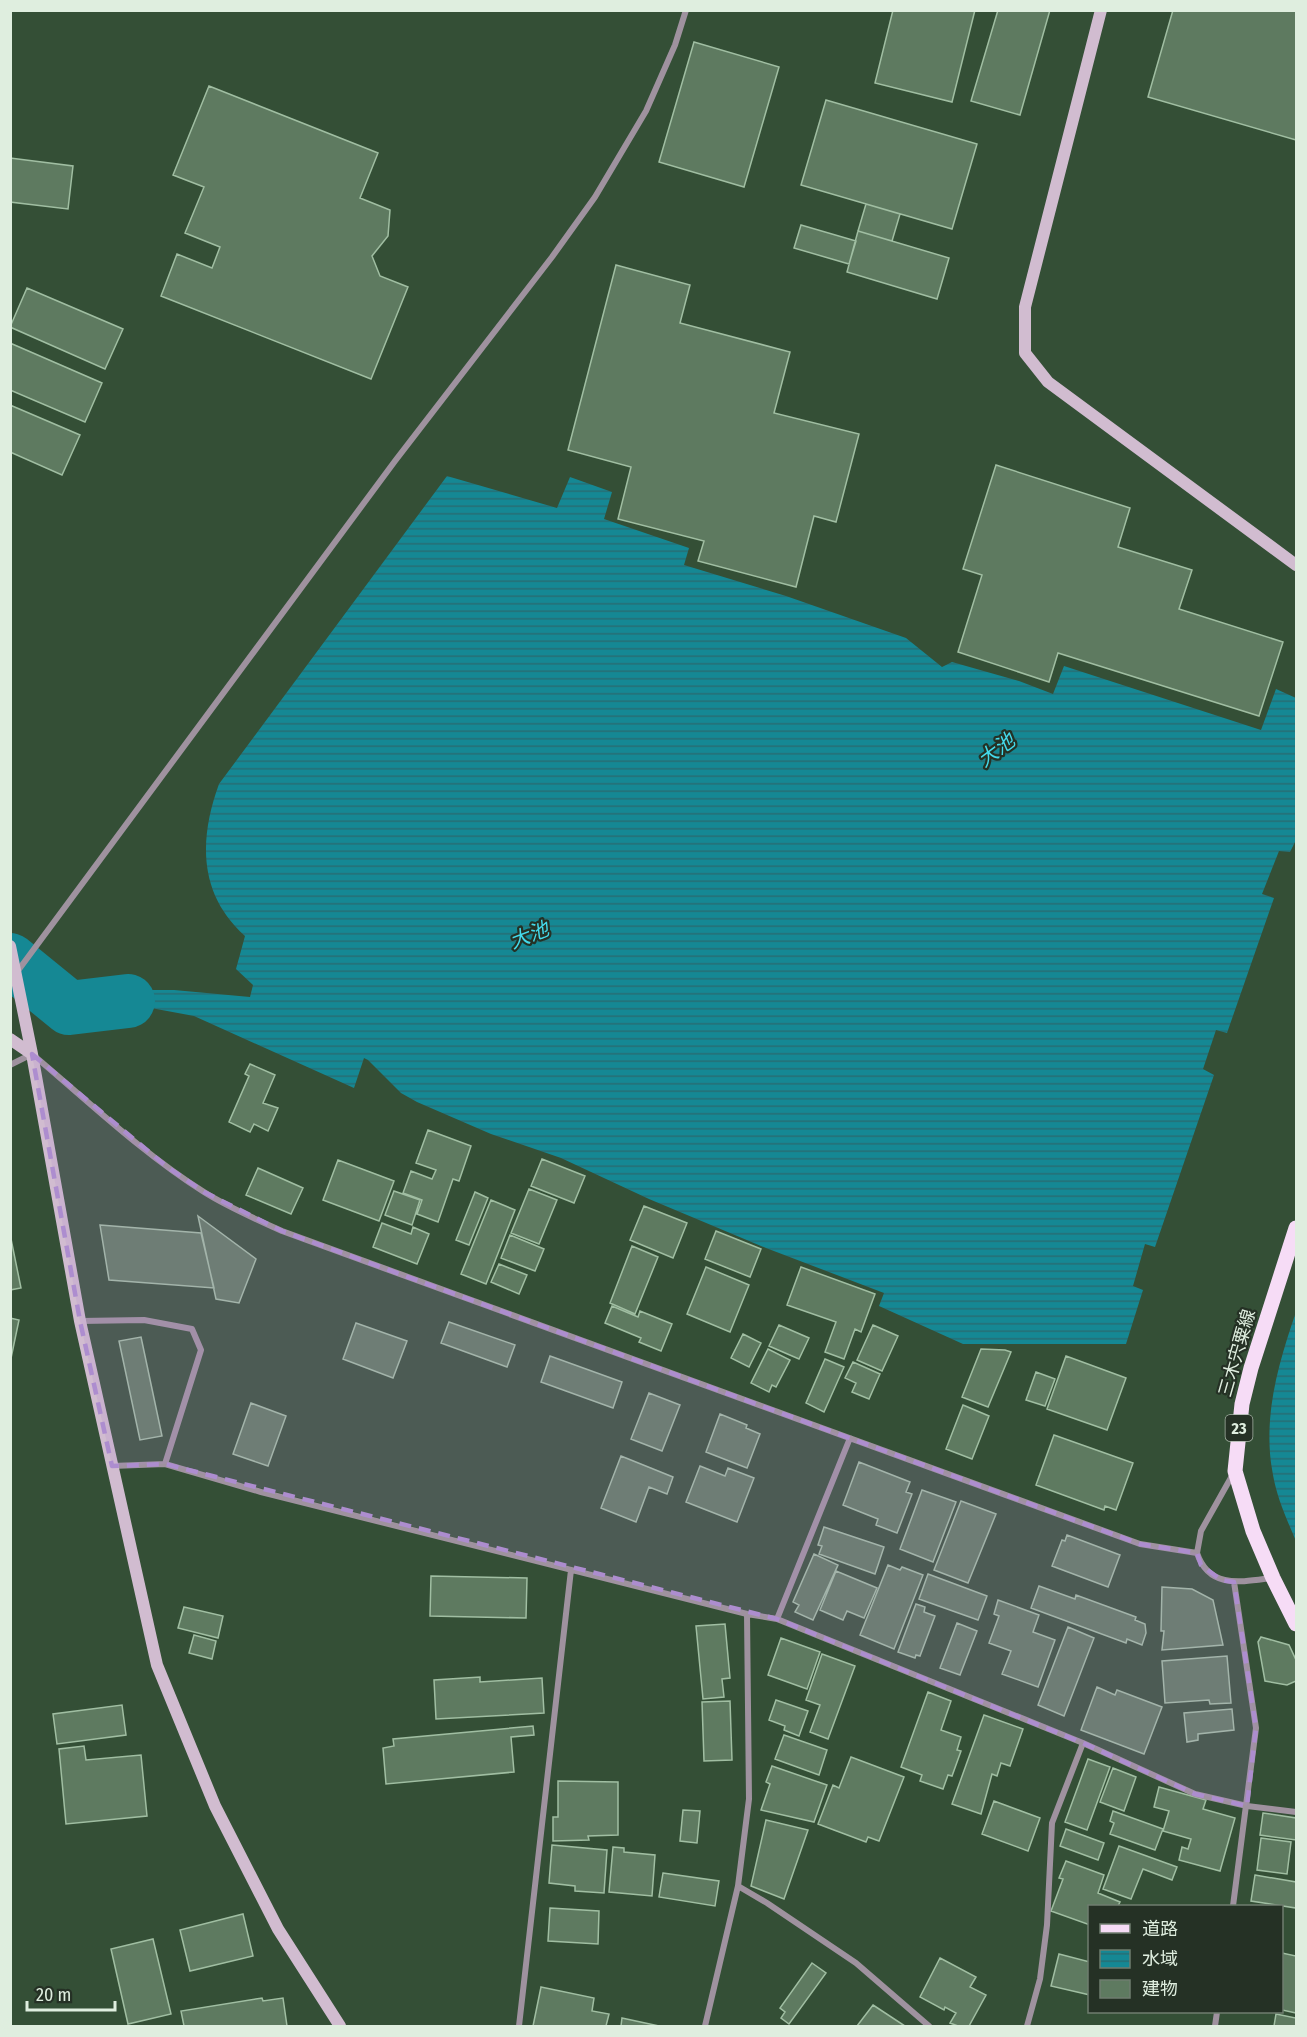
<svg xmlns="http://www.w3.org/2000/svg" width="1307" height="2037" font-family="'Fira Sans Condensed','Noto Sans JP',sans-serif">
	<defs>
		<pattern id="water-rules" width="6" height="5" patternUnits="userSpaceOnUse" patternTransform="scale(1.5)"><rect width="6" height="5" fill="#158894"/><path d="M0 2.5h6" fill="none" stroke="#276e74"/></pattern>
	</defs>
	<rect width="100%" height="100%" fill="#344f36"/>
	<path fill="url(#water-rules)" d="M447 476 557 508 570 477 612 492 604 519 689 548 684 565 786 596 906 638 942 667 952 662 1019 681 1053 694 1064 666 1261 730 1276 689 1296 698V840L1290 852 1279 851 1262 894 1274 898 1227 1033 1216 1030 1203 1069 1214 1075 1155 1247 1145 1244 1133 1286 1143 1290 1126 1344H963L879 1306 884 1293 766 1248 649 1199 561 1158 491 1134 417 1102 401 1093 368 1060 364 1058 354 1088 194 1016 151 1008H132L62 1020 52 1003 56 1000 112 990H174L250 997 253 985 236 969 245 936C198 894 199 839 219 784Z
		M1296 1312V1541C1287 1520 1277 1498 1273 1475 1262 1419 1278 1364 1296 1312Z"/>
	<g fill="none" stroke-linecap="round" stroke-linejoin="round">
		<path stroke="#158894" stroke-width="54" d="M10 960 69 1008 128 1001"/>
	</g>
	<path fill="#5e7a60" stroke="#a0bea2" stroke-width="1.5" d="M893 10H975L952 102 875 83Z
		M998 10H1050L1020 115 971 101Z
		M1173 10H1296V140L1148 97Z
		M694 42 779 67 744 187 659 162Z
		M209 86 378 153 360 198 390 210 388 236 372 256 380 276 408 287 371 379 161 296 177 254 212 268 220 247 185 233 204 187 173 175Z
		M826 100 977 144 952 229 801 185Z
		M10 158 73 166 68 209 10 202Z
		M866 204 900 214 892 241 858 231Z
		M801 225 856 241 849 264 794 248Z
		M858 231 949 258 937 299 847 272Z
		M616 265 690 285 680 323 790 352 774 413 859 434 836 522 814 516 796 587 698 561 704 541 618 519 631 467 568 450Z
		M27 288 123 329 105 369 10 327Z
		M10 343 102 383 85 422 10 390Z
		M10 405 80 435 62 475 10 452Z
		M996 465 1130 508 1118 547 1192 570 1179 609 1283 642 1259 716 1058 653 1049 682 958 652 982 575 963 569Z
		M250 1064 275 1075 263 1103 278 1108 268 1131 254 1124 250 1132 229 1122 249 1076 245 1074Z
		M428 1130 471 1146 459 1181 453 1179 438 1222 417 1214 422 1200 403 1193 411 1171 432 1179 436 1170 416 1163Z
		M542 1159 585 1176 574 1203 531 1186Z
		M338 1160 394 1181 379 1221 323 1200Z
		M258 1168 303 1188 291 1214 246 1195Z
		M529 1189 557 1200 539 1244 511 1233Z
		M394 1191 420 1200 412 1225 385 1215Z
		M475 1192 488 1198 469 1245 456 1240Z
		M491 1200 515 1210 486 1284 461 1274Z
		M644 1206 687 1223 673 1258 630 1240Z
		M198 1216 256 1259 239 1303 216 1299Z
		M382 1223 411 1234 413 1227 429 1234 417 1264 373 1247Z
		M100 1225 201 1233 214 1288 109 1280Z
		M716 1231 761 1249 750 1277 705 1259Z
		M10 1234 21 1288 10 1290Z
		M510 1235 544 1249 535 1271 501 1258Z
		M632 1246 658 1257 635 1314 610 1303Z
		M499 1264 527 1275 519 1294 491 1282Z
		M706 1267 749 1285 730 1332 687 1314Z
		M801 1267 875 1294 861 1332 855 1329 844 1359 825 1352 836 1322 787 1305Z
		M612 1306 638 1317 640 1311 672 1324 661 1351 639 1342 641 1338 605 1323Z
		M10 1318 19 1320 10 1363Z
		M449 1322 515 1345 507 1367 441 1343Z
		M356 1323 407 1341 393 1378 343 1359Z
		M779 1325 809 1338 799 1359 769 1346Z
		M873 1325 898 1336 882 1371 857 1360Z
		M743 1334 761 1343 749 1367 731 1358Z
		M141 1337 162 1436 140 1440 119 1341Z
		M768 1349 790 1360 776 1387 772 1385 769 1392 751 1383Z
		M981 1349 1005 1350 1011 1352 988 1407 962 1397Z
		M550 1356 622 1382 613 1408 541 1382Z
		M1066 1356 1126 1378 1107 1430 1047 1409Z
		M825 1359 844 1367 824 1412 806 1403Z
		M853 1362 880 1374 869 1399 852 1392 856 1383 845 1378Z
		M1036 1372 1055 1379 1045 1406 1026 1400Z
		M649 1393 680 1405 662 1451 631 1439Z
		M251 1403 286 1416 268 1466 233 1454Z
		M963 1405 989 1416 972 1459 946 1449Z
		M720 1414 747 1425 746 1428 760 1434 747 1468 706 1452Z
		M1054 1435 1133 1463 1116 1510 1105 1506 1104 1510 1036 1485Z
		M621 1456 673 1477 667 1494 649 1487 636 1522 601 1508Z
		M859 1462 910 1482 906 1492 912 1494 897 1533 876 1525 878 1519 843 1505Z
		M700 1466 725 1476 728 1468 754 1478 737 1522 686 1502Z
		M922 1490 956 1502 933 1562 900 1549Z
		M961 1501 996 1514 968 1583 934 1570Z
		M824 1527 884 1547 875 1574 819 1554 822 1546 818 1545Z
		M1067 1535 1120 1555 1108 1587 1052 1566 1062 1540 1065 1541Z
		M814 1554 838 1565 813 1620 795 1612 799 1605 793 1602Z
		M888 1565 900 1570 902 1567 923 1575 894 1649 860 1635Z
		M836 1571 877 1588 864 1618 847 1611 843 1620 820 1610Z
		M928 1574 987 1596 978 1620 919 1599Z
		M431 1576 527 1578 526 1618 430 1616Z
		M1039 1586 1075 1599 1076 1595 1136 1617 1135 1620 1145 1624 1146 1633 1142 1645 1127 1639 1126 1643 1031 1608Z
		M1162 1587 1192 1589 1213 1600 1223 1645 1162 1650 1164 1631H1161Z
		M998 1600 1039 1615 1033 1632 1055 1640 1038 1687 1002 1674 1011 1651 989 1643 999 1616 994 1614Z
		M916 1604 925 1607 924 1612 935 1616 920 1656 916 1655 915 1658 898 1652Z
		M184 1607 223 1616 218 1638 178 1628Z
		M957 1623 977 1631 960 1675 940 1668Z
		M725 1624 730 1678 722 1679 724 1697 703 1699 696 1626Z
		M1068 1627 1094 1638 1064 1716 1038 1705Z
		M194 1635 216 1641 212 1659 189 1653Z
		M1261 1637 1289 1645 1296 1660V1681L1287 1685 1265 1681 1258 1642Z
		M781 1638 820 1652 807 1689 768 1675Z
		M822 1654 855 1666 828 1739 810 1732 820 1705 806 1700Z
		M1227 1656 1231 1703 1210 1704 1209 1700 1165 1703 1162 1661Z
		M480 1677V1682L542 1678 544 1713 436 1719 434 1680Z
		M1097 1687 1115 1695 1117 1690 1162 1707 1144 1754 1081 1730Z
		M928 1692 951 1701 941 1730 961 1737 957 1750 961 1751 952 1776 948 1775 943 1789 920 1781 922 1775 901 1767Z
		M776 1700 808 1711 799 1736 784 1730 785 1726 769 1720Z
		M730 1701 732 1760 704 1761 702 1702Z
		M122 1705 126 1735 57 1744 53 1714Z
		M1232 1709 1234 1730 1198 1734V1740L1187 1742 1184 1713Z
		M984 1715 1023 1729 1010 1766 1001 1763 997 1776 992 1774 981 1814 952 1804Z
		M533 1726 534 1735 511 1737 514 1772 386 1784 383 1748 394 1746 393 1739Z
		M784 1735 827 1750 819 1775 775 1759Z
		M84 1746 86 1760 141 1755 147 1816 66 1824 59 1749Z
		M851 1757 904 1777 879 1841 868 1837 866 1842 818 1824 833 1785 839 1788Z
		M1088 1759 1110 1767 1087 1830 1065 1822Z
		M772 1766 827 1785 814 1822 761 1810 770 1784 766 1782Z
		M1113 1768 1136 1777 1124 1811 1100 1802Z
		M558 1781 618 1782V1835L588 1836 589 1840 553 1841V1817H558Z
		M1159 1787 1206 1800 1203 1809 1235 1818 1220 1871 1179 1860 1182 1847 1188 1849 1191 1839 1163 1831 1169 1811 1154 1807Z
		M994 1801 1040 1818 1028 1851 982 1834Z
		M683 1810 700 1811 697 1843 680 1841Z
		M1113 1811 1163 1829 1155 1850 1110 1834 1114 1823 1110 1821Z
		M1263 1813 1296 1818V1840L1260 1835Z
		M766 1820 808 1830 784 1899 751 1886Z
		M1066 1829 1104 1843 1098 1860 1060 1846Z
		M1261 1838 1291 1842 1287 1874 1257 1870Z
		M552 1845 607 1850 604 1893 575 1891V1886L549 1883Z
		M1119 1846 1177 1867 1172 1880 1143 1869 1131 1899 1103 1889Z
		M613 1847 624 1848V1852L655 1855 652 1896 609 1892Z
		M1066 1861 1104 1875 1098 1893 1120 1902 1118 1906H1090V1925L1051 1911 1063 1879 1059 1878Z
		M663 1873 719 1881 715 1906 659 1897Z
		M1255 1875 1296 1882V1908L1251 1901Z
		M550 1908 599 1911 598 1944 548 1941Z
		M243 1914 253 1956 190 1971 180 1930Z
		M153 1939 171 2014 128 2024 111 1949Z
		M1282 1953 1296 1956V2013L1282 2010Z
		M1059 1954 1090 1962V1995L1051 1986Z
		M940 1958 976 1977 970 1987 986 1995 969 2026H958L950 2023 956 2013 945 2007 944 2010 920 1997Z
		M812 1963 826 1973 789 2024 781 2018 785 2012 780 2008Z
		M541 1987 594 1998 592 2011 609 2014 606 2026H533Z
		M262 1998 263 2001 283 1998 287 2026H184L181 2011Z
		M873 2005 905 2026H857Z
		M1276 2014 1296 2018V2026H1274Z
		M622 2018 659 2026H621Z"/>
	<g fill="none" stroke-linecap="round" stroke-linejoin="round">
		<path stroke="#9f929f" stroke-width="6" d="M17 972 395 461 552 257 595 197 646 111 675 45 686 10
			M10 1065 32 1054C88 1101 142 1153 204 1192 228 1207 255 1219 282 1231L1140 1544 1197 1553C1209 1589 1241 1582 1271 1578
			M80 1321 144 1320 192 1329 201 1350 165 1464
			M112 1466 165 1464 261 1492 747 1614 777 1619 1083 1743 1195 1794 1247 1806 1296 1812
			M1197 1553 1201 1531 1233 1474
			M777 1619 850 1438
			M738 1886 767 1903 856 1963 929 2026
			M1233 1906 1256 1728 1234 1582
			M519 2026 571 1570
			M705 2026 738 1886 749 1799 747 1614
			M1027 2026 1040 1979 1047 1925 1052 1823 1083 1743
			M1215 2026 1217 2012"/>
		<path stroke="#d1bcd0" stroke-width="12" d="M1101 10 1025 307V353L1048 382 1296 565
			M10 946 32 1054 80 1321 157 1665 215 1806 278 1929 340 2026
			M10 1039 32 1054"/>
		<path stroke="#f6dcf6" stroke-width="15" d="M1296 1228 1251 1368 1242 1404 1235 1471 1253 1531 1273 1578 1296 1624"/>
	</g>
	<path fill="#ad8dcf" fill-opacity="0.2" stroke="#ad8dcf" stroke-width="4.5" stroke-dasharray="12 8" stroke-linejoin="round" d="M32 1054 166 1166 204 1192 282 1231 1140 1544 1197 1553 1201 1565 1221 1580 1234 1582 1256 1728 1247 1806 1195 1794 1083 1743 777 1619 165 1464 112 1466 80 1321Z"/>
	<g text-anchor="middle" stroke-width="4.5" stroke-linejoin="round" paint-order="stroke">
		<rect fill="#253125" stroke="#a7b5a7" stroke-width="1.5" x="1225.5" y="1415" width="27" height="26" rx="4.5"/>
		<g font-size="16" font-weight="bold" fill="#dfeedf">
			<text x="1239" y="1434">23</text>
		</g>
		<g font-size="18" fill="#dfeedf" stroke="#253125">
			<text transform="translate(1237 1353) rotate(-74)" y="6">三木宍粟線</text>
		</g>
		<g font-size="20" font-style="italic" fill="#44daeb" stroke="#253125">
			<text transform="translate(996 750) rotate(-37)" y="7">大池</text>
			<text transform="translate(529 935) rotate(-21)" y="7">大池</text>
		</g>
	</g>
	<rect width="1307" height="2037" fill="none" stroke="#dfeedf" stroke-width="24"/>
	<rect x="1088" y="1905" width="195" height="108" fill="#253125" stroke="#6f7d6f" stroke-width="1.5"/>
	<rect x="1100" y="1924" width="30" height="9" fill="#f6dcf6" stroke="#6f7d6f" stroke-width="1.5"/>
	<text x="1142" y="1935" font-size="18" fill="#dfeedf">道路</text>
	<rect x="1100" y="1950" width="30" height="18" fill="url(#water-rules)" stroke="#6f7d6f" stroke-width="1.5"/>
	<text x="1142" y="1965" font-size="18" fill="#dfeedf">水域</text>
	<rect x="1100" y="1980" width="30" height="18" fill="#5e7a60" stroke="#6f7d6f" stroke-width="1.5"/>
	<text x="1142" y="1995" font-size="18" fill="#dfeedf">建物</text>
	<path d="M27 2001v9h88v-9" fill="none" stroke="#dfeedf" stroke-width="3"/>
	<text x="36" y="2001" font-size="18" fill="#dfeedf" stroke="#253125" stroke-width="4.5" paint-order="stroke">20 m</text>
</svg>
